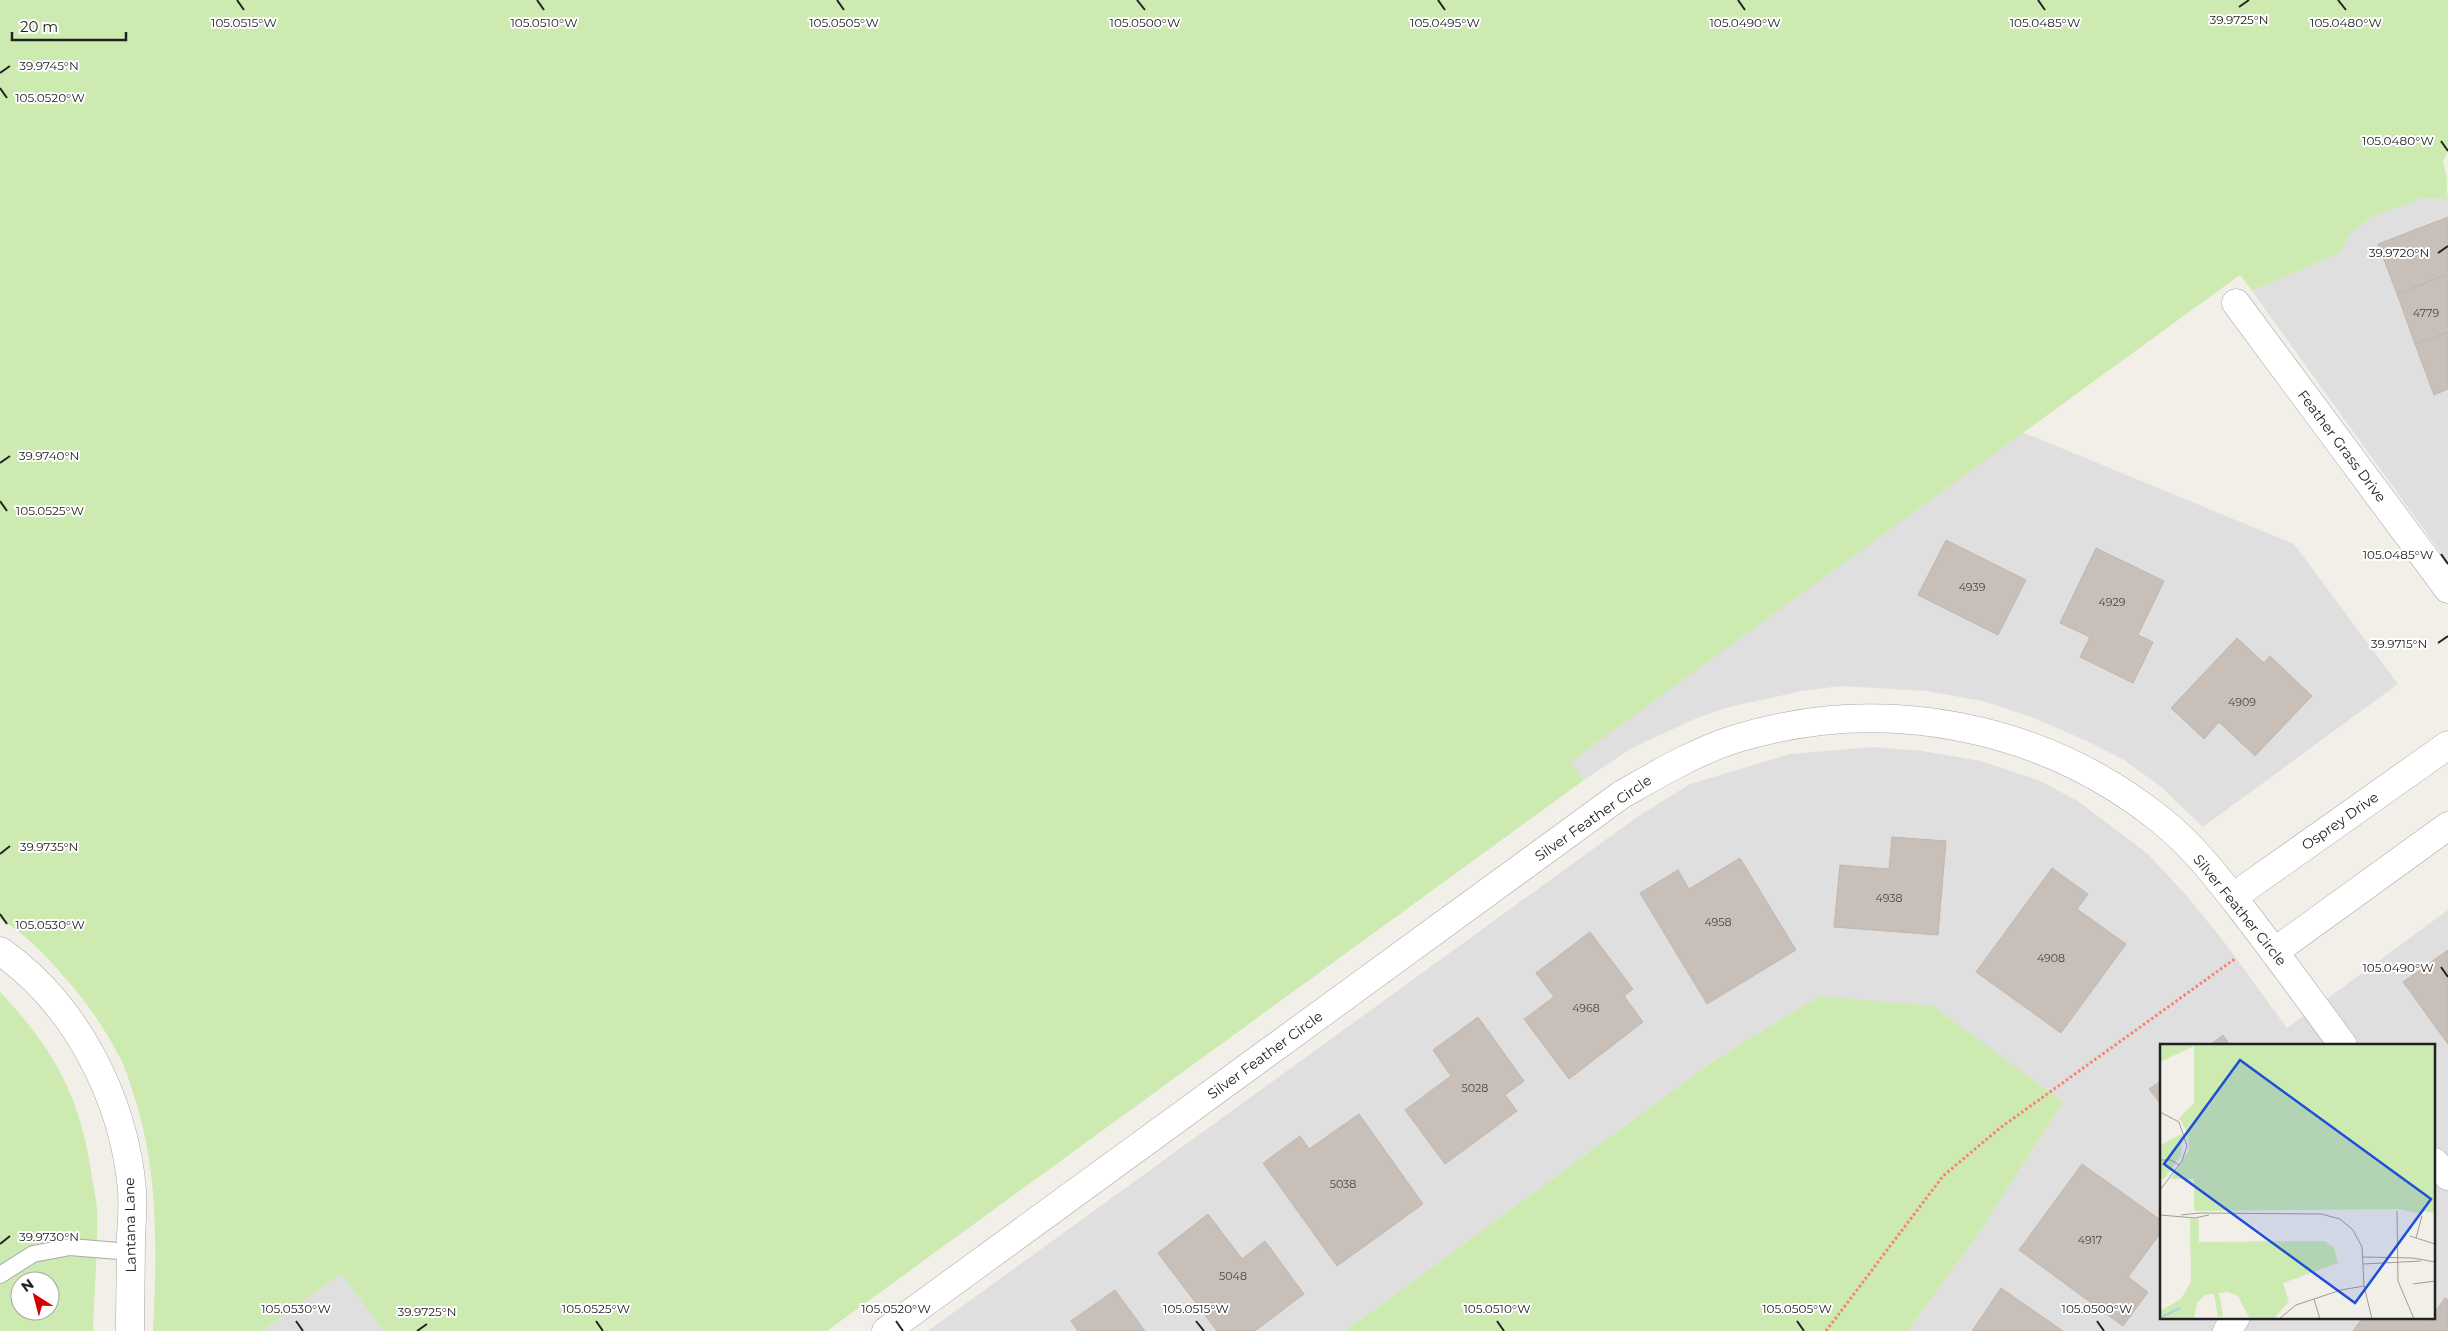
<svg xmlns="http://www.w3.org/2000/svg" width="2448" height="1331" font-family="Montserrat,sans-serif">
	<rect width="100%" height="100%" fill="#f2efe9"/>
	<path fill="#e0dfdf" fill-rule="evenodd" d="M2448 192V563L2252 291 2342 252 2348 236 2371 217 2423 198 2446 199Z
		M2022 432 2294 544 2398 684 2203 827 2160 786 2124 760 2087 741 2034 718 1983 701 1926 691 1841 686 1802 691 1729 707 1697 718 1632 748 1584 780 1569 762Z
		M1874 747 1922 751 1981 761 2038 780 2078 801 2148 854 2186 895 2225 943 2287 1028 2448 910V1331H1908L1981 1230 2063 1102 2034 1081 1819 996 1709 1064 1345 1331H928L1640 815 1690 784 1790 754ZM2162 1045H2434V1317H2162Z
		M341 1274 383 1331H262Z"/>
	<path fill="#cdebb0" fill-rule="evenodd" d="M0 0H2448V151L2443 162C2447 175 2448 186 2446 199L2423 198 2371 217 2348 236 2342 252 2252 291 2240 275 1570 762 1584 780 827 1331H383L341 1274 262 1331H153C157 1249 159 1165 131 1087 128 1077 125 1067 120 1058 105 1029 88 1004 67 980 47 957 26 934 0 919Z
		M0 992C52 1047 80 1095 91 1171 93 1184 96 1197 97 1209 98 1249 94 1291 93 1331H0ZM20 1281H50V1311H20Z
		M1819 996 1933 1006 2063 1102 1981 1230 1908 1331H1345L1709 1064Z"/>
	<path fill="#c7bfb8" stroke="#c4b6ab" d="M2448 217V274L2397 294 2378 244Z
		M2448 274V332L2415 344 2397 294Z
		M2448 332V389L2434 395 2415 344Z
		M1946 540 2026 580 1998 635 1918 595Z
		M2096 548 2164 581 2138 635 2153 642 2133 683 2080 657 2090 637 2060 623Z
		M2237 638 2264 663 2270 656 2312 696 2255 756 2219 722 2204 739 2171 708Z
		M1892 837 1946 841 1938 935 1834 927 1840 865 1889 869Z
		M1740 858 1796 950 1707 1004 1640 893 1678 870 1689 889Z
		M2052 868 2088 894 2077 909 2126 944 2061 1033 1976 972Z
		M1590 932 1633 989 1624 996 1643 1022 1569 1079 1524 1019 1554 997 1536 973Z
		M2448 950V1044L2403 982Z
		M1478 1017 1524 1081 1505 1095 1517 1111 1445 1164 1405 1110 1451 1076 1433 1050Z
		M2223 1035 2230 1045H2210Z
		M2162 1080V1106L2149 1089Z
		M1359 1114 1423 1204 1337 1266 1263 1163 1300 1136 1309 1149Z
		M2082 1164 2162 1221V1231L2128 1277 2148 1292 2123 1326 2019 1250Z
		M1208 1214 1242 1259 1265 1241 1304 1294 1255 1331H1217L1158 1253Z
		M2001 1288 2063 1331H1972Z
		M1115 1290 1145 1331H1078L1071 1321Z
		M2445 1298 2448 1300V1331H2353L2363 1317H2424L2429 1321 2434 1317V1313Z"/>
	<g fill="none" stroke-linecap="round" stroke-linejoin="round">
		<g stroke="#a9a9a9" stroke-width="18">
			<path id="lane" d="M0 1275 33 1254 70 1247 131 1252"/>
		</g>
		<g stroke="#a9a9a9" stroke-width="29">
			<path id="street" d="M2236 303 2448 589
				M2233 897 2448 745
				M0 951C76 1004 124 1099 132 1190 133 1205 132 1221 131 1236 131 1268 130 1299 130 1331
				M2274 952 2448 826
				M2434 1162 2448 1176
				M886 1331 1621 795C1658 774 1694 752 1735 739 1882 694 2042 724 2162 821 2193 846 2217 877 2241 908 2276 953 2309 999 2343 1045
				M2227 1331 2236 1317"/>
		</g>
		<path stroke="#fa8072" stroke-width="3" stroke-dasharray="2.5 2.5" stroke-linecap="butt" d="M1826 1331 1943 1176 2000 1128 2236 958"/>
		<use href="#lane" stroke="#fff" stroke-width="16"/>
		<use href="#street" stroke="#fff" stroke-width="28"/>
	</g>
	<path fill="none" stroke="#222" stroke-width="2" d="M237 0 244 10M537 0 544 10M837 0 844 10M1137 0 1145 10M1438 0 1445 10M1738 0 1745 10M2038 0 2045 10M2338 0 2346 10M2239 7 2249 0M0 73 10 66M0 88 7 98M2441 141 2448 151M2438 253 2448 246M0 463 10 456M0 501 7 511M2441 554 2448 564M2438 643 2448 636M0 854 10 846M0 914 7 924M2441 967 2448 977M0 1244 10 1236M296 1321 303 1331M596 1321 603 1331M896 1321 903 1331M1196 1321 1204 1331M1497 1321 1504 1331M1797 1321 1804 1331M2097 1321 2104 1331M417 1331 427 1324"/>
	<g text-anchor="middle" stroke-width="4" stroke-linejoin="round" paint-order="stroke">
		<g font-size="11" fill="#4b4948">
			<text x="2426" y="317">4779</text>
			<text x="1972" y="591">4939</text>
			<text x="2112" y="606">4929</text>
			<text x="2242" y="706">4909</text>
			<text x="1889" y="902">4938</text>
			<text x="1718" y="926">4958</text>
			<text x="2051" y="962">4908</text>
			<text x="1586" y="1012">4968</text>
			<text x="1475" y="1092">5028</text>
			<text x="1343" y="1188">5038</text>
			<text x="2090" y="1244">4917</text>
			<text x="1233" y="1280">5048</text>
		</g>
		<g font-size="14" fill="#222" stroke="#fff">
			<text transform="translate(2342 446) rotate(53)" y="5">Feather Grass Drive</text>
			<text transform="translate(1593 818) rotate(-35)" y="5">Silver Feather Circle</text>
			<text transform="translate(2340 821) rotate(-35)" y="5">Osprey Drive</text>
			<text transform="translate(2240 910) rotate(51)" y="5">Silver Feather Circle</text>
			<text transform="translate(1265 1055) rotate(-36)" y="5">Silver Feather Circle</text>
			<text transform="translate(130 1225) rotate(-91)" y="5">Lantana Lane</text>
		</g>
	</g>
	<g transform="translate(2160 1044)">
		<rect width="275" height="275" fill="#f2efe9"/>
		<path d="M0 0H275V169L263 167 260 170 239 165 34 167V135H11L29 106 28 90 19 74 34 59V2L0 18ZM22 90 21 111 4 135H0V101ZM30 175H39V198L165 197 174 204 178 219 123 239 129 258 113 275H90L78 252 68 248 59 249 63 272 58 273 54 250 45 251 37 259 34 275H0V267L21 255 31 238Z" fill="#cdebb0"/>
		<path fill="none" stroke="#aad3df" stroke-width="2.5" d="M0 274 20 264"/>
		<path fill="none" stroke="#9f9d99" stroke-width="1" d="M0 68 19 78 27 102 22 117 0 146M0 116H11L19 121M237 167 238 237 254 275M0 171 35 174 49 171M21 171 39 169 161 170 180 175 193 186 202 203 204 242 212 275M250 192 275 200M256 194 262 172M203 213 253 214 275 218M203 220 261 217M253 240 275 237M154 255 160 275M119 275 136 261 181 246 204 242"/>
		<path fill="#1d4ed8" fill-opacity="0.15" stroke="#1d4ed8" stroke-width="2.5" d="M80 16 271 155 195 259 4 120Z"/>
		<rect width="275" height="275" fill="none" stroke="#222" stroke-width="2.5"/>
	</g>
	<g font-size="12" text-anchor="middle" fill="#222" stroke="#fff" stroke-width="4" stroke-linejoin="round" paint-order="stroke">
		<text x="2239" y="24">39.9725°N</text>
		<text x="244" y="27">105.0515°W</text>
		<text x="544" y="27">105.0510°W</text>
		<text x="844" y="27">105.0505°W</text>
		<text x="1145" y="27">105.0500°W</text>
		<text x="1445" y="27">105.0495°W</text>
		<text x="1745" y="27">105.0490°W</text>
		<text x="2045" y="27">105.0485°W</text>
		<text x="2346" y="27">105.0480°W</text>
		<text x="49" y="70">39.9745°N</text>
		<text x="50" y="102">105.0520°W</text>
		<text x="2398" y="145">105.0480°W</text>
		<text x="2399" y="257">39.9720°N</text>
		<text x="49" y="460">39.9740°N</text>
		<text x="50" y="515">105.0525°W</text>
		<text x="2398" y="559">105.0485°W</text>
		<text x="2399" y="648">39.9715°N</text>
		<text x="49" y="851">39.9735°N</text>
		<text x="50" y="929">105.0530°W</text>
		<text x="2398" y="972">105.0490°W</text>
		<text x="49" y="1241">39.9730°N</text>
		<text x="296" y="1313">105.0530°W</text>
		<text x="596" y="1313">105.0525°W</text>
		<text x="896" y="1313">105.0520°W</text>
		<text x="1196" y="1313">105.0515°W</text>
		<text x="1497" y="1313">105.0510°W</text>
		<text x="1797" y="1313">105.0505°W</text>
		<text x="2097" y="1313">105.0500°W</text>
		<text x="427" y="1316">39.9725°N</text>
	</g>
	<g transform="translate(35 1296) rotate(324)"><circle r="24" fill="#ffffff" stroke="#a7a7a7"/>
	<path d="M0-4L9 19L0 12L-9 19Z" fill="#d40000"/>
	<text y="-8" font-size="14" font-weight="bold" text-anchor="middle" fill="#222222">N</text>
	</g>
	<path d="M12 32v8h114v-8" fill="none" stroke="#222222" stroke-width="2.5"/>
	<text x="20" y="32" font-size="15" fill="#222222" stroke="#ffffff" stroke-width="4" paint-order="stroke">20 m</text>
</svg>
